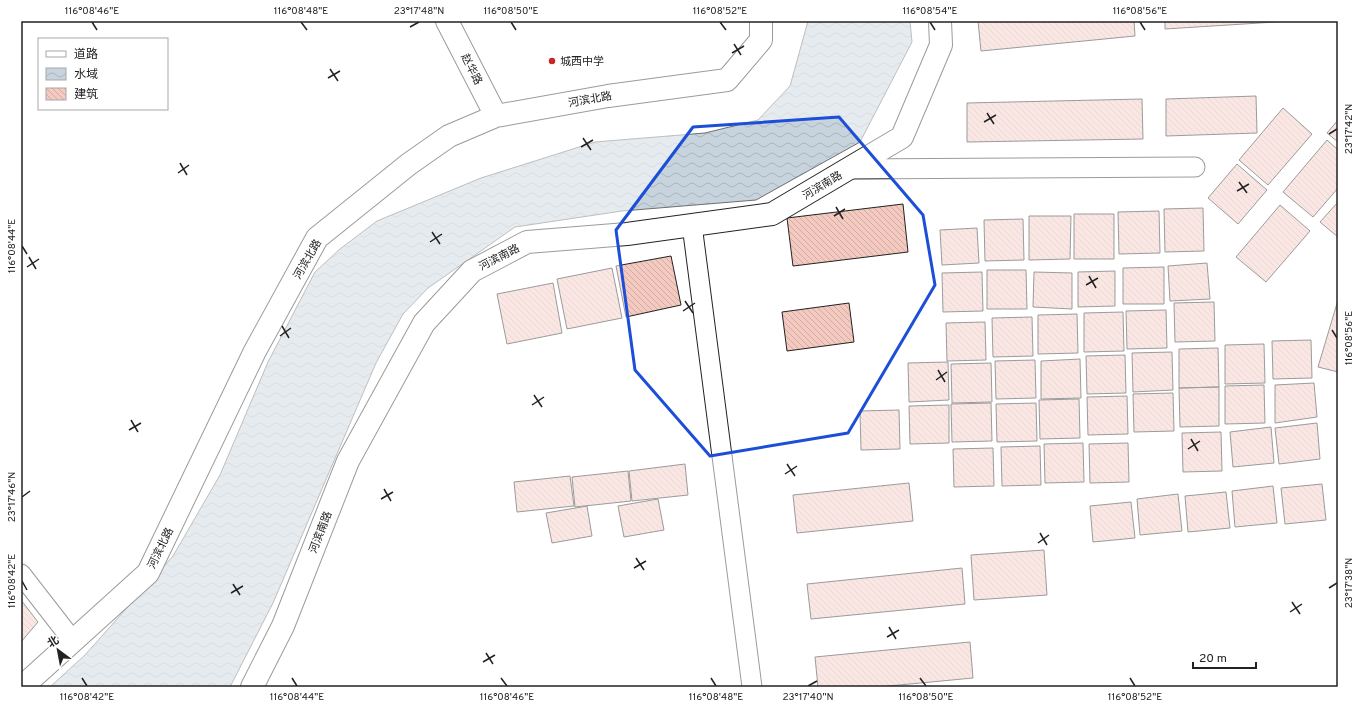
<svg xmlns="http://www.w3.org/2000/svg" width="1359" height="708" font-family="Overpass,'Noto Sans SC',sans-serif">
	<defs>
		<pattern id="water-waves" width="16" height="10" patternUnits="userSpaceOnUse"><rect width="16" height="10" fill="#c7d3dd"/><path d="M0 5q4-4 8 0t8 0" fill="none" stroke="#abb5bd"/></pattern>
		<pattern id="building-back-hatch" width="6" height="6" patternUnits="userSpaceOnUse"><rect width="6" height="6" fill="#f3c9c0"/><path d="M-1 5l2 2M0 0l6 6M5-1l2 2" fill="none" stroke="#d0aca5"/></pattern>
	</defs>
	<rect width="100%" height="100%" fill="#fff"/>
	<path fill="url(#water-waves)" stroke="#6f6f6f" d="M808 21H910L912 42 860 142 756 200 622 211 515 227 428 288 403 314 376 363 273 603 230 687H50L85 655 173 556 220 475 268 362 315 272 340 249 377 221 481 178 595 142 705 133 758 120 790 86Z"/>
	<path fill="url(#building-back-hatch)" stroke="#222" d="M978 21H1134L1135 36 981 51Z
		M1165 21H1291L1165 29Z
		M1256 96 1257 133 1166 136V99Z
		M1142 99 1143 139 967 142V103Z
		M1283 108 1312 134 1268 185 1239 160Z
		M1338 120V142L1327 133Z
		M1327 140 1338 150V188L1313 217 1283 192Z
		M1237 164 1267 190 1238 224 1208 198Z
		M1338 202V237L1320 222Z
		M903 204 908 252 793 266 787 218Z
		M1280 205 1310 231 1266 282 1236 257Z
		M1203 208 1204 251 1165 252 1164 209Z
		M1159 211 1160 253 1119 254 1118 212Z
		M1074 214H1114V259H1074Z
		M1029 216H1071L1070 259 1029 260Z
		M1023 219 1024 260 985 261 984 220Z
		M977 228 979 263 942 265 940 230Z
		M671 256 681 305 626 317 616 266Z
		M1207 263 1210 299 1170 301 1168 266Z
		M1164 267V304H1123V268Z
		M612 268 622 318 567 329 557 279Z
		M987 270H1026L1027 309H987Z
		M1115 271V306L1078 307V272Z
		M982 272 983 311 943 312 942 273Z
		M1034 272 1072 273V309L1033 307Z
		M553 283 562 333 507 344 497 294Z
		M1338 300V372L1318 367Z
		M1214 302 1215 341 1175 342 1174 303Z
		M849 303 854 342 787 351 782 312Z
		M1166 310 1167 348 1127 349 1126 311Z
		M1123 312 1124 351 1084 352V313Z
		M1077 314 1078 353 1038 354V315Z
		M1032 317 1033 356 993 357 992 318Z
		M985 322 986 360 947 361 946 323Z
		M1311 340 1312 378 1273 379 1272 341Z
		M1264 344 1265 383 1225 384V345Z
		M1218 348 1219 387 1179 388V349Z
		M1172 352 1173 390 1133 392 1132 353Z
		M1125 355 1126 393 1087 394 1086 356Z
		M1080 359 1081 398 1041 399V361Z
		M1035 360 1036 398 996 399 995 361Z
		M948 362 949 400 909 402 908 363Z
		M991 363 992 402 952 403 951 364Z
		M1314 383 1317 417 1275 423V385Z
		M1264 385 1265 423 1225 424V386Z
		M1219 387V426L1180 427 1179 388Z
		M1173 393 1174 431 1134 432 1133 394Z
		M1127 396 1128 434 1088 435 1087 397Z
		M1079 399 1080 438 1040 439 1039 400Z
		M991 403 992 441 952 442 951 404Z
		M1036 403 1037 441 997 442 996 404Z
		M949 405V443L910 444 909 406Z
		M899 410 900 449 861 450 860 411Z
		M1317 423 1320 459 1279 464 1275 428Z
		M1271 427 1274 463 1233 467 1230 432Z
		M1221 432 1222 471 1183 472 1182 433Z
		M1083 443 1084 482 1045 483 1044 444Z
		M1128 443 1129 482 1090 483 1089 444Z
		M1040 446 1041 485 1002 486 1001 447Z
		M993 448 994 486 954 487 953 449Z
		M685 464 688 495 632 501 629 471Z
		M628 471 631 501 575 507 572 477Z
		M570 476 574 506 517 512 514 482Z
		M909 483 913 521 797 533 793 495Z
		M1322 484 1326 520 1285 524 1281 488Z
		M1273 486 1277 523 1235 527 1232 491Z
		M1226 492 1230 528 1188 532 1185 496Z
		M1178 494 1182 531 1140 535 1137 499Z
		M658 499 664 530 624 537 618 506Z
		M1131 502 1135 538 1093 542 1090 506Z
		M587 506 592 536 552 543 546 513Z
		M1044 550 1047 595 974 600 971 555Z
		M962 568 965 604 811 619 807 584Z
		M21 600 38 622 21 642Z
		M970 642 973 678 878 687H818L815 657Z"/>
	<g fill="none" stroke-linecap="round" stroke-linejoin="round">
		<g stroke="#222" stroke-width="21">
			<path id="street" d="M848 169 1195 167
				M692 225 752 687
				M21 574 73 641"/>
		</g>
		<g stroke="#222" stroke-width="24">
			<path id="secondary" d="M447 21 496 116
				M22 687 148 573 255 351 317 238 409 164 449 136 496 116 608 96 727 80 761 40V21
				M252 687 283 626 348 461 424 323 472 271 527 242 627 234 772 214 902 137 941 45 940 21"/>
		</g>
		<use href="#street" stroke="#fff" stroke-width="19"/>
		<use href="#secondary" stroke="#fff" stroke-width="22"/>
	</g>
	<path d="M0 0H1359V708H0ZM839 117 923 215 935 285 848 433 710 456 635 370 616 230 693 127Z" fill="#fff" fill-opacity=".55" fill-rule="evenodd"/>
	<path fill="none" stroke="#1d4ed8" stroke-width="3" stroke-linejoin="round" d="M839 117 923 215 935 285 848 433 710 456 635 370 616 230 693 127Z"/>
	<path fill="none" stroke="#222" stroke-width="1.5" d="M92 22 97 30M301 22 307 30M511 22 516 30M720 22 726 30M930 22 935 30M1140 22 1145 30M410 27 419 22M734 44 741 55M732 53 744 46M330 69 338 81M328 78 340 71M987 113 994 124M984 122 996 115M1329 134 1337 129M583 138 591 150M581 147 593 140M180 163 187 175M178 173 189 165M1239 182 1247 193M1237 191 1249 184M836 207 843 219M834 216 845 209M432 232 440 244M430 242 442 234M22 246 27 254M29 257 36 269M27 267 39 259M1089 276 1096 288M1086 285 1098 278M685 301 693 313M683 311 695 303M282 326 289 338M1332 330 1337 338M280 336 291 328M938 370 945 382M936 380 947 372M534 395 542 407M532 405 544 397M131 420 138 432M129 430 141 423M1191 439 1198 451M1188 449 1200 441M787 464 795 476M785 474 797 466M384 489 391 501M22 497 30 491M381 499 393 492M1040 533 1047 545M1038 543 1049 535M636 558 644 570M634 568 646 561M22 581 27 590M233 584 240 595M1329 588 1337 583M231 593 243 586M1292 602 1300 614M1290 612 1302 604M889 627 896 639M887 637 899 630M486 653 493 664M483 662 495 655M82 678 87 686M292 678 297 686M501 678 507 686M711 678 716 686M920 678 926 686M1130 678 1135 686M808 686 817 681"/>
	<circle fill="#c62828" stroke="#fff" stroke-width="1.5" cx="552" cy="61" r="4"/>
	<g text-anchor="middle" stroke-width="3" stroke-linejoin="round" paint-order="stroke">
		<g font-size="11" fill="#222" stroke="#fff" text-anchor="start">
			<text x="560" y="65">城西中学</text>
		</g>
		<g font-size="11" fill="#222" stroke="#fff">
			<text transform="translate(472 69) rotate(63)" y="4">赵华路</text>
			<text transform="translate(590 99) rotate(-10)" y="4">河滨北路</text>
			<text transform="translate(822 185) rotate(-31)" y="4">河滨南路</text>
			<text transform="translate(499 257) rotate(-27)" y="4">河滨南路</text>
			<text transform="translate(307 259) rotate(-60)" y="4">河滨北路</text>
			<text transform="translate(320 532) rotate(-69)" y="4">河滨南路</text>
			<text transform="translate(160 548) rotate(-64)" y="4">河滨北路</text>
		</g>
	</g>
	<rect width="1359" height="708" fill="none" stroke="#ffffff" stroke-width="44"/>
	<rect x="38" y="38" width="130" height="72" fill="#ffffff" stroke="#a7a7a7"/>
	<rect x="46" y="51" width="20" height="6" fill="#ffffff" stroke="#a7a7a7"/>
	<text x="74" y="58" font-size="12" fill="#222222">道路</text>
	<rect x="46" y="68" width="20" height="12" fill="url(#water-waves)" stroke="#a7a7a7"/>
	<text x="74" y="78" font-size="12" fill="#222222">水域</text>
	<rect x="46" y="88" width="20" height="12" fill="url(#building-back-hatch)" stroke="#a7a7a7"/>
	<text x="74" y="98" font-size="12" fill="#222222">建筑</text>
	<g transform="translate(58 650) rotate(328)" stroke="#ffffff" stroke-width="3" paint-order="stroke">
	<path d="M0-3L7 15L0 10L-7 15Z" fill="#222222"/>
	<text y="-6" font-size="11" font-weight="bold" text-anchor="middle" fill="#222222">北</text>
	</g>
	<path d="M1193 662v6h63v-6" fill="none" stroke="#222222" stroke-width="2"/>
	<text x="1199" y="662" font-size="12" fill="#222222" stroke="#ffffff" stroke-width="3" paint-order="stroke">20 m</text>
	<rect x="22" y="22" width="1315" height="664" fill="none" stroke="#222" stroke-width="1.5"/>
	<g font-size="10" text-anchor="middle" fill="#222">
		<text x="92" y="14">116°08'46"E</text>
		<text x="301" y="14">116°08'48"E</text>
		<text x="419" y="14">23°17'48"N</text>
		<text x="511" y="14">116°08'50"E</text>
		<text x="720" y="14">116°08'52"E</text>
		<text x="930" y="14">116°08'54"E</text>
		<text x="1140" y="14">116°08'56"E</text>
		<text transform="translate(1348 129) rotate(-90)" y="4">23°17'42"N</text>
		<text transform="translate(11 246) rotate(-90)" y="4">116°08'44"E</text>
		<text transform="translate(1348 338) rotate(-90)" y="4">116°08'56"E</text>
		<text transform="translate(11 497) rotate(-90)" y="4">23°17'46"N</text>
		<text transform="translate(11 581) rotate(-90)" y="4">116°08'42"E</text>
		<text transform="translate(1348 583) rotate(-90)" y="4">23°17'38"N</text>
		<text x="87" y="700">116°08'42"E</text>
		<text x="297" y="700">116°08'44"E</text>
		<text x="507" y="700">116°08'46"E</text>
		<text x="716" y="700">116°08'48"E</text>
		<text x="808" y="700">23°17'40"N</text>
		<text x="926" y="700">116°08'50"E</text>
		<text x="1135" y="700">116°08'52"E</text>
	</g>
</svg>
